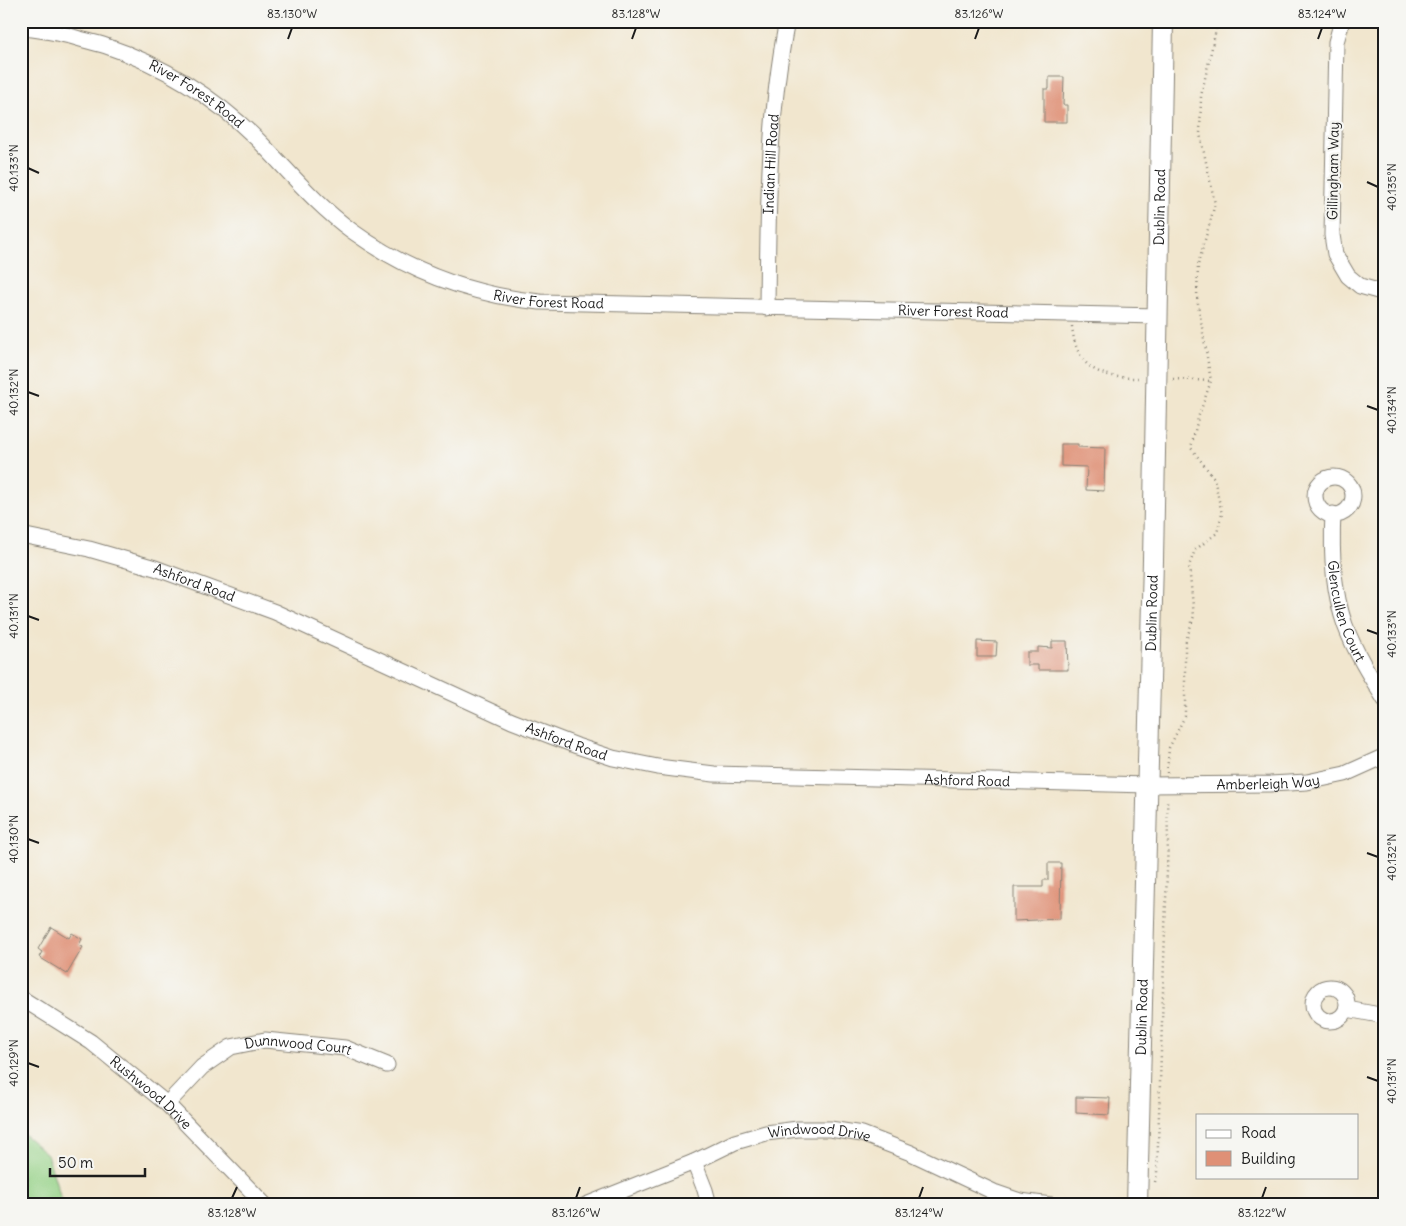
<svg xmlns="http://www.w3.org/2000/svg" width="1406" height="1226" font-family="Delius,sans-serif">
	<rect width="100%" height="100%" fill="#f6f6f2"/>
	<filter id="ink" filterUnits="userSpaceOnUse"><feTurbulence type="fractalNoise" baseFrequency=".02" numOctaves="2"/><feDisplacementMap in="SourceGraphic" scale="10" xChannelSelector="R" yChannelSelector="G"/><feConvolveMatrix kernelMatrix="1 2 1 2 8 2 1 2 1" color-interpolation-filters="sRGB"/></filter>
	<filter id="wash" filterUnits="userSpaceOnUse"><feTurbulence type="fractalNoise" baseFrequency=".0096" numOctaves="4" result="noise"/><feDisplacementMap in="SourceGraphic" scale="20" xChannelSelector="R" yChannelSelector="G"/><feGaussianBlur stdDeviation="1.12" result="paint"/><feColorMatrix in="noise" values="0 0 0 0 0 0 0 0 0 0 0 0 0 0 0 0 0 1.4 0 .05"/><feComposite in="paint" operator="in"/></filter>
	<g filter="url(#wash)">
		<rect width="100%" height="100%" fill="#f1e6ce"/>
		<path fill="#94d186" stroke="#587651" d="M21 1132 47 1154 63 1205H21Z"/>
		<g id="blocks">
			<path fill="#df9076" d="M1049 77H1064L1063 105H1067V122H1044V89H1049Z
				M1061 444H1078V447L1105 448 1104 491 1086 490 1087 467 1061 466Z
				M977 641 997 642 996 657H977Z
				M1052 641H1067L1068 670H1038V665H1027V652H1038V647L1052 648Z
				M1048 863H1061L1060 919 1014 921V887H1043V880H1048Z
				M51 927 69 938 72 933 82 939 79 945 83 947 67 974 39 957 42 952 38 949Z
				M1076 1097 1110 1098 1109 1115 1076 1113Z"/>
		</g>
	</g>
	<g filter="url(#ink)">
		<use href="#blocks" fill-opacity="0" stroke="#868175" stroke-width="1"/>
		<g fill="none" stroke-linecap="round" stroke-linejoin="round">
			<g stroke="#868175" stroke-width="17">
				<g id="minor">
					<path d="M1342 21 1336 42 1332 235 1335 254 1348 276 1360 286 1385 293"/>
					<path id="s1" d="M21 28C37 29 54 32 70 36 82 40 94 42 106 46 163 65 214 97 257 139 288 170 315 204 352 231 407 271 472 295 540 302L1158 316"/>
					<path id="s2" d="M767 308C768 212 768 116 787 21"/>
					<circle cx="1334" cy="496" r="19"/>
					<path id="s3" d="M1333 514C1331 551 1333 591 1345 625 1355 652 1370 676 1385 700"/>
					<path id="s4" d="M21 535 89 549 155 568 275 612 512 721 577 746 613 758 658 767 714 774 755 775 1148 785 1270 784 1307 782 1345 774 1385 756"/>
					<circle cx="1330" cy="1004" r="17"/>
					<path id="s5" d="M21 998 91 1042 167 1104 265 1205"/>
					<path d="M1347 1009 1385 1016"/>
					<path id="s6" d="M167 1104 202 1067 231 1047 265 1040 345 1048 387 1065"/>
					<path d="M694 1162 705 1190 709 1205"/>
					<path id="s7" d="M586 1205 694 1162 735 1142 766 1133 798 1129H830L862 1134 911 1153 994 1192 1020 1201 1051 1205"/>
				</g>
			</g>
			<g stroke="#868175" stroke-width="22">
				<g id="major">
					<path id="s8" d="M1137 1205 1153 560 1163 21"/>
				</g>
			</g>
			<path stroke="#868175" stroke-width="2.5" stroke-dasharray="1 4" stroke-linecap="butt" d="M1072 326C1076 369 1100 378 1138 378
				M1173 379 1211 381
				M1167 773 1169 748 1185 716V644L1194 616 1189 566 1195 550 1217 533 1222 514 1214 478 1191 448 1198 418 1211 381 1197 297 1198 265 1215 204 1200 134 1201 96 1218 21
				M1155 1182 1157 1174 1168 840 1167 798"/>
			<use href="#minor" stroke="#fff" stroke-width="15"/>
			<use href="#major" stroke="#fff" stroke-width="20"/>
		</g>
	</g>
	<path fill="none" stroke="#1c1c1c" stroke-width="2" d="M288 39 292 28M632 39 636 28M975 39 979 28M1318 39 1322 28M28 168 39 173M1367 182 1378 187M28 392 39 396M1367 406 1378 410M28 616 39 620M1367 630 1378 634M28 839 39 843M1367 853 1378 857M28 1063 39 1067M1367 1077 1378 1081M232 1198 237 1187M576 1198 580 1187M919 1198 923 1187M1262 1198 1266 1187"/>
	<g text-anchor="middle" stroke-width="4.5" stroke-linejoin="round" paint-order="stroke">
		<g font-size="14" fill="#1c1c1c" stroke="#f6f6f2">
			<text dy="5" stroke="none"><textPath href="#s1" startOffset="190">River Forest Road</textPath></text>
			<text dy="5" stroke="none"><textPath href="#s2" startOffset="144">Indian Hill Road</textPath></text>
			<text transform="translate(1333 171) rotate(-89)" y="5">Gillingham Way</text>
			<text dy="5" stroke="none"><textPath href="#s8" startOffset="998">Dublin Road</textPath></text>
			<text dy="5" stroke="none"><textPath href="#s1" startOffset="610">River Forest Road</textPath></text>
			<text dy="5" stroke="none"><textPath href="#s1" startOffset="1015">River Forest Road</textPath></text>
			<text dy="5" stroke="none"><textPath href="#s4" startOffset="180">Ashford Road</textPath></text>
			<text dy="5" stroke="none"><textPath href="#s3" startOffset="99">Glencullen Court</textPath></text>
			<text dy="5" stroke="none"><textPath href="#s8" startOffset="592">Dublin Road</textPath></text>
			<text dy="5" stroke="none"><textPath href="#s4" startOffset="585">Ashford Road</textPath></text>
			<text dy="5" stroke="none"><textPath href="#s4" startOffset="990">Ashford Road</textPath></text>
			<text dy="5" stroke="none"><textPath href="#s4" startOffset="1291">Amberleigh Way</textPath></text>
			<text dy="5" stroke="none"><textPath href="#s8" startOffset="188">Dublin Road</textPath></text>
			<text dy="5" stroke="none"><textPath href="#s6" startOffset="154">Dunnwood Court</textPath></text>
			<text dy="5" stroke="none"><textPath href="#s5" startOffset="161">Rushwood Drive</textPath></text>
			<text dy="5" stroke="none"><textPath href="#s7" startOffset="248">Windwood Drive</textPath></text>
		</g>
	</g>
	<rect width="1406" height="1226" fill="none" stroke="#f6f6f2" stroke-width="55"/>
	<rect x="1196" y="1114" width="162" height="65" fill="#f6f6f2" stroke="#9f9f9c"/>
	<rect x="1206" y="1130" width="25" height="8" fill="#ffffff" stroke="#9f9f9c"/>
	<text x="1241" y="1138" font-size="15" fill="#1c1c1c">Road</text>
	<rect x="1206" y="1151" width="25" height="15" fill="#df9076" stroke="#9f9f9c"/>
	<text x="1241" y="1164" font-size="15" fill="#1c1c1c">Building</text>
	<path d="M50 1168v8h95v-8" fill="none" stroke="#1c1c1c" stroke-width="2.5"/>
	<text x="58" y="1168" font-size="15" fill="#1c1c1c" stroke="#f6f6f2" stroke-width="4" paint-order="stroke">50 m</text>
	<rect x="28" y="28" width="1350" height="1170" fill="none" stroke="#1c1c1c" stroke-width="2"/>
	<g font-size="12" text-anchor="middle" fill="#1c1c1c">
		<text x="292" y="18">83.130°W</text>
		<text x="636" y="18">83.128°W</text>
		<text x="979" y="18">83.126°W</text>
		<text x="1322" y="18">83.124°W</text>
		<text transform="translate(14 168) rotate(-90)" y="4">40.133°N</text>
		<text transform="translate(1392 187) rotate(-90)" y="4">40.135°N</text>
		<text transform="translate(14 392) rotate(-90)" y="4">40.132°N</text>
		<text transform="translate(1392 410) rotate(-90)" y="4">40.134°N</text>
		<text transform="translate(14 616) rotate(-90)" y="4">40.131°N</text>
		<text transform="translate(1392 634) rotate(-90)" y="4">40.133°N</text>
		<text transform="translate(14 839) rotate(-90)" y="4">40.130°N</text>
		<text transform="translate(1392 857) rotate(-90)" y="4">40.132°N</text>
		<text transform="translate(14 1063) rotate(-90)" y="4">40.129°N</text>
		<text transform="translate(1392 1081) rotate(-90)" y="4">40.131°N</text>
		<text x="232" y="1217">83.128°W</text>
		<text x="576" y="1217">83.126°W</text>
		<text x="919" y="1217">83.124°W</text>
		<text x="1262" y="1217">83.122°W</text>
	</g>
</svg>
